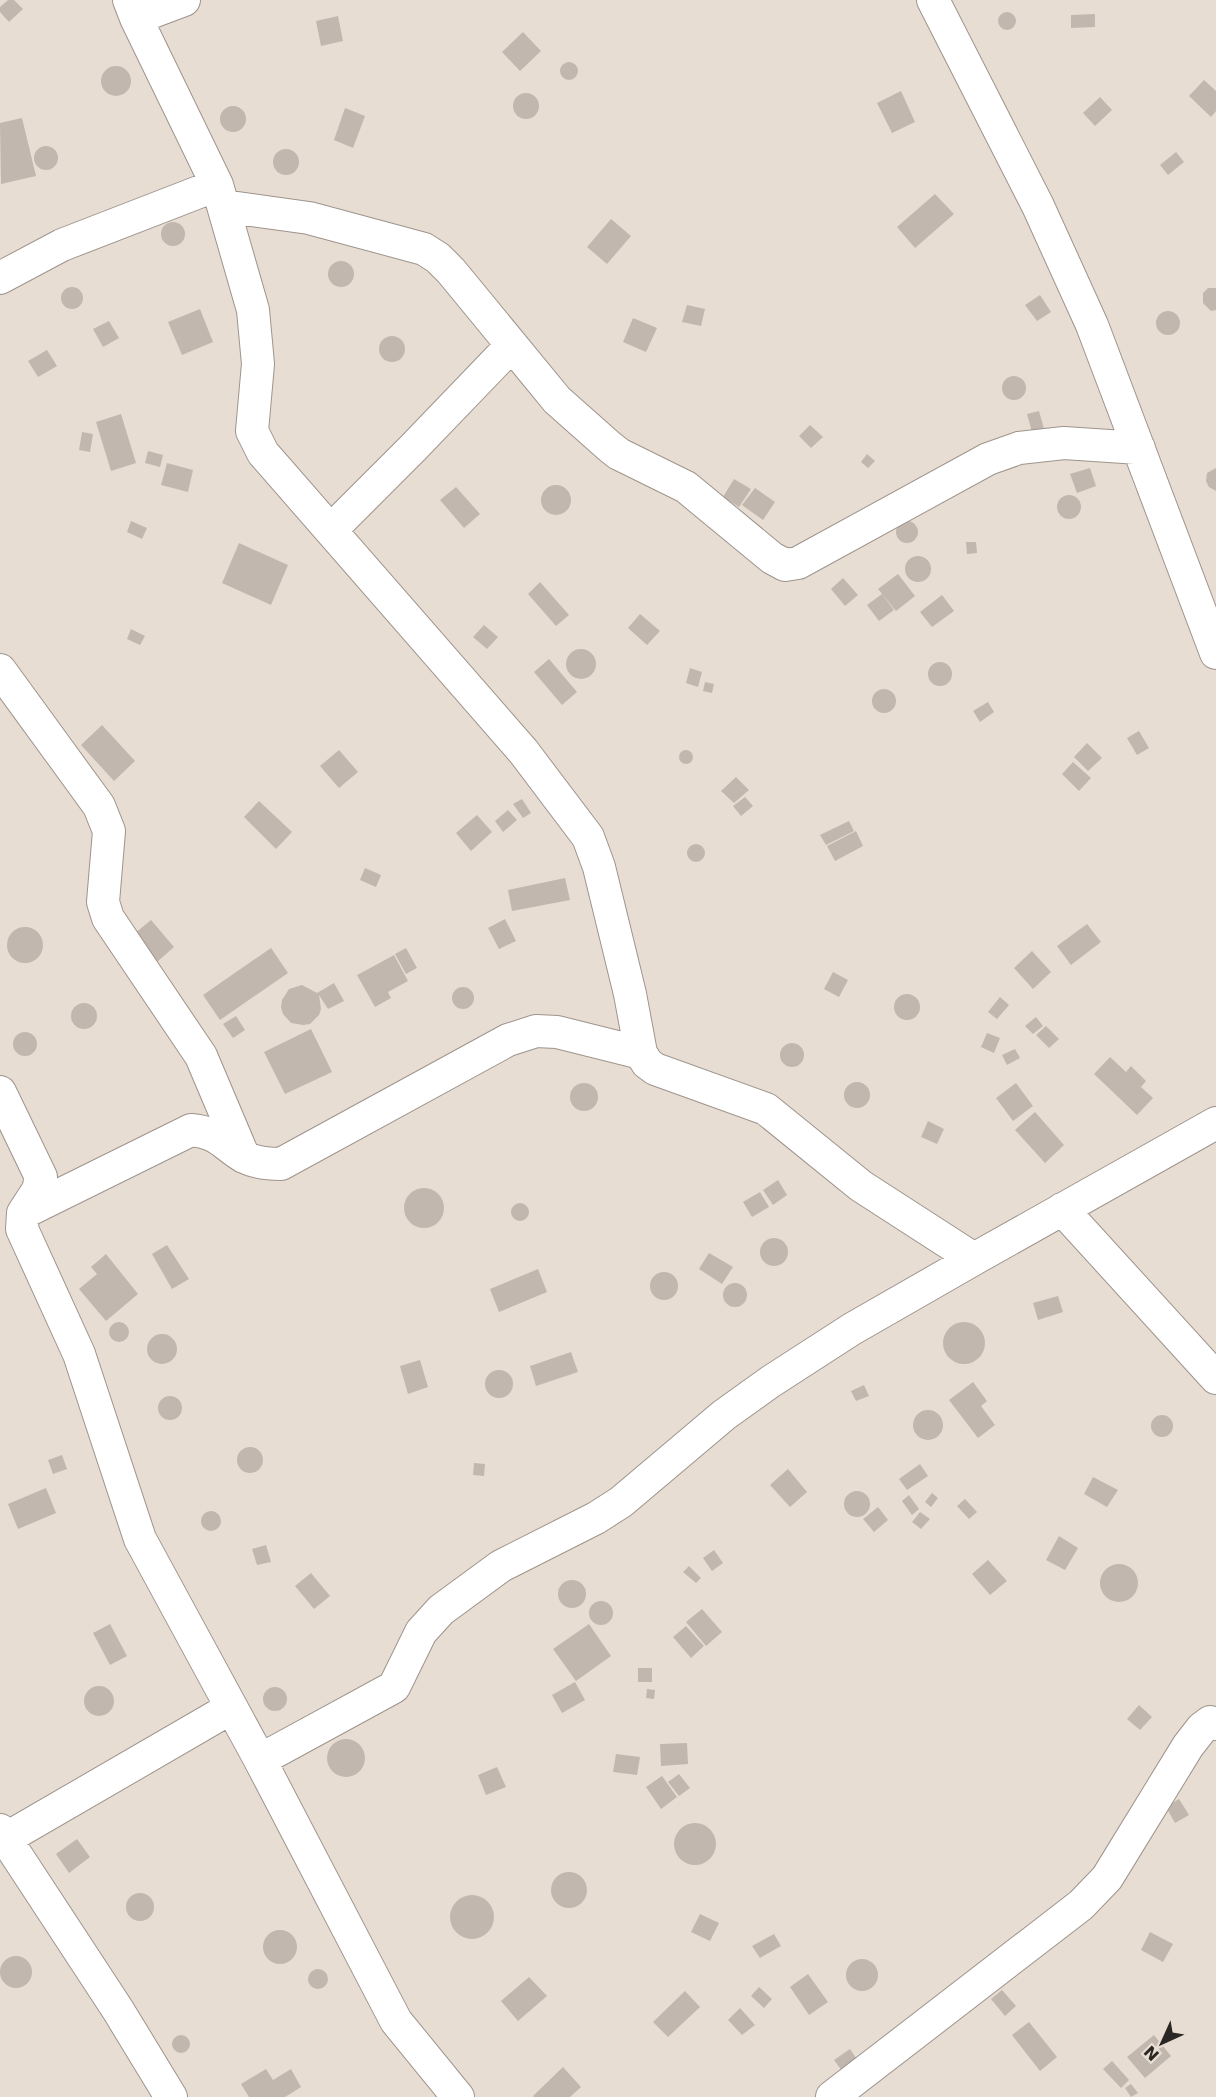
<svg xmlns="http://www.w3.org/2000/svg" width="1216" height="2097" font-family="'DejaVu Sans',sans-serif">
	<rect width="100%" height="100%" fill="#e7ddd3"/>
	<path fill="#c1b7ae" d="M8 0H14L23 9 9 22 0 12V7Z
		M998 21a9 9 0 1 1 18 0a9 9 0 1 1-18 0Z
		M1095 14V27L1071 28V15Z
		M338 16 343 41 321 46 316 21Z
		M523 32 541 51 520 71 502 52Z
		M560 71a9 9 0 1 1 18 0a9 9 0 1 1-18 0Z
		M101 81a15 15 0 1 1 30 0a15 15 0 1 1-30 0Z
		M1204 80 1216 91V111L1211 117 1189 96Z
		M901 91 915 122 892 133 877 103Z
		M513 106a13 13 0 1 1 26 0a13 13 0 1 1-26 0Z
		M1100 97 1112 110 1095 126 1083 113Z
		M220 119a13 13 0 1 1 26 0a13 13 0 1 1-26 0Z
		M345 108 365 116 353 148 334 140Z
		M22 118 36 176 1 184 0 123Z
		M34 158a12 12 0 1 1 24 0a12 12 0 1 1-24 0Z
		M273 162a13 13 0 1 1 26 0a13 13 0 1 1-26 0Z
		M1176 152 1184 162 1168 175 1160 165Z
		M935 194 954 214 915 248 897 227Z
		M611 219 631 236 607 264 587 247Z
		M161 234a12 12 0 1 1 24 0a12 12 0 1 1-24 0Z
		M328 274a13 13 0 1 1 26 0a13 13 0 1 1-26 0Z
		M61 298a11 11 0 1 1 22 0a11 11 0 1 1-22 0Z
		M1208 288H1216V310L1211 311 1203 303V293Z
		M1040 295 1051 312 1037 321 1025 305Z
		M687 305 705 309 701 326 682 322Z
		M200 309 213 342 182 355 168 322Z
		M1156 323a12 12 0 1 1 24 0a12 12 0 1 1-24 0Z
		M633 318 657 328 646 352 623 342Z
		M109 321 119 338 103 347 93 329Z
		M379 349a13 13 0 1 1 26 0a13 13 0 1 1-26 0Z
		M47 350 57 366 38 377 28 361Z
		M1002 388a12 12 0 1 1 24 0a12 12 0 1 1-24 0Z
		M1039 411 1044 429 1032 432 1027 414Z
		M121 414 136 463 111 471 96 422Z
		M810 425 823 437 811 448 799 436Z
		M82 432 93 434 90 452 79 450Z
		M148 451 163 455 160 467 145 463Z
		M867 454 875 461 868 468 861 462Z
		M167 463 193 470 188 492 161 485Z
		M1090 468 1096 486 1077 493 1070 474Z
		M1216 468V491L1209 487 1206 481 1207 473Z
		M734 479 751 489 739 507 723 497Z
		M541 500a15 15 0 1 1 30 0a15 15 0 1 1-30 0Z
		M456 487 480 514 464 528 440 500Z
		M755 488 775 502 763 520 742 505Z
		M1057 507a12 12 0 1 1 24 0a12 12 0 1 1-24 0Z
		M896 532a11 11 0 1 1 22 0a11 11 0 1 1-22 0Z
		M131 521 147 528 142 539 127 532Z
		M966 542H976L977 553 967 554Z
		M239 543 288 565 271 605 222 583Z
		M905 569a13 13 0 1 1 26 0a13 13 0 1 1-26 0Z
		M898 574 915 596 896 611 878 589Z
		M843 578 858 595 845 606 831 589Z
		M540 582 569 615 556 626 528 594Z
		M882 594 894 610 879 621 867 605Z
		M942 595 954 611 932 627 920 612Z
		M640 614 660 631 647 645 628 628Z
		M484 625 498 637 487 649 473 637Z
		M131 629 145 636 140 645 127 639Z
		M566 664a15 15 0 1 1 30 0a15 15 0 1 1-30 0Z
		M549 659 577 692 562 705 534 672Z
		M928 674a12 12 0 1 1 24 0a12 12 0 1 1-24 0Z
		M690 668 702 672 698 687 686 683Z
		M705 682 714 684 712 693 703 691Z
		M872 701a12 12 0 1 1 24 0a12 12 0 1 1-24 0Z
		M988 702 994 712 980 722 973 711Z
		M102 725 135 761 114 781 81 745Z
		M1139 731 1149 748 1137 755 1127 738Z
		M1087 743 1102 758 1088 771 1074 757Z
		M679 757a7 7 0 1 1 14 0a7 7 0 1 1-14 0Z
		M339 750 358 772 339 788 320 766Z
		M1073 762 1091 778 1079 791 1062 774Z
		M736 777 749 790 734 803 721 791Z
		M745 797 753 806 741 816 733 806Z
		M522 799 531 813 523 818 513 804Z
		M259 801 292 832 276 849 244 817Z
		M508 810 517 820 503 832 495 821Z
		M477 815 492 832 471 851 456 833Z
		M849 821 854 831 826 845 820 835Z
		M856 831 863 846 835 861 827 846Z
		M687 853a9 9 0 1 1 18 0a9 9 0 1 1-18 0Z
		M365 868 381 875 376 887 360 880Z
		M565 878 570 900 512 911 508 890Z
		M505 919 516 941 499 949 488 928Z
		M151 920 174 947 157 962 134 934Z
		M1087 924 1101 942 1071 965 1057 946Z
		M7 945a18 18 0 1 1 36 0a18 18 0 1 1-36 0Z
		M271 948 288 973 220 1020 203 995Z
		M406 948 417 968 406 974 395 954Z
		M1032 951 1051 972 1033 989 1014 968Z
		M394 955 408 981 388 992 391 998 375 1007 357 975 374 966 382 979 374 966Z
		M833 972 848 980 839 997 824 989Z
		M334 983 344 1001 328 1009 319 995 321 1009 319 1015 310 1024 303 1025 291 1023 283 1014 281 1007 282 1000 289 989 302 985 317 993Z
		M452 998a11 11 0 1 1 22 0a11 11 0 1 1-22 0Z
		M894 1007a13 13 0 1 1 26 0a13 13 0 1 1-26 0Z
		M1000 997 1009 1005 997 1019 988 1012Z
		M71 1016a13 13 0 1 1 26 0a13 13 0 1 1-26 0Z
		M236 1016 245 1030 233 1038 223 1024Z
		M1036 1017 1043 1026 1033 1034 1025 1026Z
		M1046 1026 1059 1039 1049 1048 1036 1035Z
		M311 1029 332 1072 285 1094 264 1052Z
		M13 1044a12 12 0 1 1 24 0a12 12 0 1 1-24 0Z
		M987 1033 1000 1038 994 1053 981 1047Z
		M780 1055a12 12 0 1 1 24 0a12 12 0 1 1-24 0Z
		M1015 1049 1020 1058 1007 1065 1002 1055Z
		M1110 1057 1126 1072 1131 1066 1146 1081 1141 1087 1153 1098 1137 1115 1094 1074Z
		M844 1095a13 13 0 1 1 26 0a13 13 0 1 1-26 0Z
		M1016 1083 1033 1106 1013 1121 996 1098Z
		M570 1097a14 14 0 1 1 28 0a14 14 0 1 1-28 0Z
		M1035 1112 1064 1145 1045 1163 1015 1130Z
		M928 1121 944 1129 937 1144 921 1137Z
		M778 1180 787 1195 773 1205 763 1190Z
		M404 1208a20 20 0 1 1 40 0a20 20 0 1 1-40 0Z
		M760 1192 769 1207 752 1217 743 1202Z
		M511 1212a9 9 0 1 1 18 0a9 9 0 1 1-18 0Z
		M760 1252a14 14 0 1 1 28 0a14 14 0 1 1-28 0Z
		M167 1245 189 1279 172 1289 152 1254Z
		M709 1253 733 1267 722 1284 699 1269Z
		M106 1254 138 1294 106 1321 79 1289 97 1274 91 1267Z
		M538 1269 547 1292 499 1312 490 1289Z
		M650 1286a14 14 0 1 1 28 0a14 14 0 1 1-28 0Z
		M723 1295a12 12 0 1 1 24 0a12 12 0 1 1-24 0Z
		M1058 1296 1063 1312 1038 1320 1033 1303Z
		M109 1332a10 10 0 1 1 20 0a10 10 0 1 1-20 0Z
		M943 1343a21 21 0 1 1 42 0a21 21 0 1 1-42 0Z
		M147 1349a15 15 0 1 1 30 0a15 15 0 1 1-30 0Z
		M571 1352 578 1372 536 1386 530 1366Z
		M420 1360 428 1387 408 1394 400 1366Z
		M485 1384a14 14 0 1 1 28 0a14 14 0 1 1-28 0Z
		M973 1382 987 1401 981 1406 995 1425 978 1438 949 1400Z
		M864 1385 869 1396 856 1401 851 1391Z
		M158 1408a12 12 0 1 1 24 0a12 12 0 1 1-24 0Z
		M913 1425a15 15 0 1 1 30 0a15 15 0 1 1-30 0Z
		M1151 1426a11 11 0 1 1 22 0a11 11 0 1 1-22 0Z
		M237 1460a13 13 0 1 1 26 0a13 13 0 1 1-26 0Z
		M62 1455 67 1469 53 1474 48 1460Z
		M474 1463 485 1464 484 1476 473 1475Z
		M920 1464 928 1476 907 1490 899 1479Z
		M788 1469 807 1492 790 1507 770 1485Z
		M1093 1477 1118 1490 1107 1507 1084 1494Z
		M46 1488 56 1513 18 1529 8 1504Z
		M844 1504a13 13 0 1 1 26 0a13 13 0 1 1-26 0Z
		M932 1493 938 1498 931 1507 925 1502Z
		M909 1495 919 1509 912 1515 902 1501Z
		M965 1499 977 1512 969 1519 957 1506Z
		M878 1507 888 1520 874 1532 863 1519Z
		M201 1521a10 10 0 1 1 20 0a10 10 0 1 1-20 0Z
		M920 1512 930 1519 921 1529 912 1522Z
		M1059 1536 1078 1548 1065 1570 1046 1560Z
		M266 1545 271 1562 257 1565 252 1549Z
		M714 1550 723 1563 712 1571 703 1558Z
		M988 1560 1007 1581 990 1595 972 1574Z
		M1100 1583a19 19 0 1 1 38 0a19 19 0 1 1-38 0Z
		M689 1566 701 1578 696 1583 683 1572Z
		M311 1573 330 1596 314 1609 295 1586Z
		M558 1594a14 14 0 1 1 28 0a14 14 0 1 1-28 0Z
		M589 1613a12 12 0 1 1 24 0a12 12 0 1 1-24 0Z
		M702 1609 722 1632 706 1646 686 1622Z
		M110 1624 127 1656 110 1665 93 1633Z
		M589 1624 611 1656 576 1681 553 1649Z
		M686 1626 704 1646 691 1658 673 1637Z
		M638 1668H652V1682H638Z
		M575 1682 585 1700 562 1713 552 1695Z
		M84 1701a15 15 0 1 1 30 0a15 15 0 1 1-30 0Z
		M263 1699a12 12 0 1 1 24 0a12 12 0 1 1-24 0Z
		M647 1689 655 1690 654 1699 646 1698Z
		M1139 1705 1152 1717 1140 1730 1127 1719Z
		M327 1758a19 19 0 1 1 38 0a19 19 0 1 1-38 0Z
		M687 1743 688 1764 661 1766 660 1744Z
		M616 1754 640 1757 637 1775 613 1772Z
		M497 1767 506 1787 486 1795 478 1775Z
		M679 1774 690 1788 679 1796 668 1782Z
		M662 1776 677 1797 661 1809 646 1787Z
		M1179 1799 1189 1815 1175 1823 1166 1807Z
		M674 1844a21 21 0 1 1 42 0a21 21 0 1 1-42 0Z
		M77 1839 90 1857 69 1873 56 1854Z
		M551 1890a18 18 0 1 1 36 0a18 18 0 1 1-36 0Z
		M126 1907a14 14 0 1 1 28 0a14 14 0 1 1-28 0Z
		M450 1917a22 22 0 1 1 44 0a22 22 0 1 1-44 0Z
		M700 1914 719 1923 710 1941 691 1932Z
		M263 1947a17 17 0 1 1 34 0a17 17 0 1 1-34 0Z
		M1150 1932 1173 1944 1163 1962 1141 1950Z
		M774 1934 781 1946 760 1958 752 1946Z
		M0 1972a16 16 0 1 1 32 0a16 16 0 1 1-32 0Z
		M846 1975a16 16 0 1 1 32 0a16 16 0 1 1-32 0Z
		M308 1979a10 10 0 1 1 20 0a10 10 0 1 1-20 0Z
		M808 1974 828 2002 809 2015 790 1987Z
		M529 1977 547 1996 518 2021 501 2001Z
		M759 1987 772 1999 764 2008 751 1996Z
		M1002 1990 1016 2006 1005 2016 991 1999Z
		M685 1991 700 2007 668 2037 653 2022Z
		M740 2008 755 2025 742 2035 728 2020Z
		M1029 2022 1057 2057 1040 2071 1012 2035Z
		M172 2044a9 9 0 1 1 18 0a9 9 0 1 1-18 0Z
		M1154 2035 1171 2056 1145 2078 1127 2057Z
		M850 2049 858 2061 843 2072 834 2060Z
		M1112 2061 1129 2080 1121 2088 1103 2069Z
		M563 2067 581 2087 570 2097H534L533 2096Z
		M266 2069 273 2080 291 2069 301 2087 285 2097H249L241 2084Z
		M1131 2084 1138 2093 1131 2097 1125 2088Z"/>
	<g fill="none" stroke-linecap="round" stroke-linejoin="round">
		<g stroke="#9e948c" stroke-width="34">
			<path id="street" d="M129 0 136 18 217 185 253 310 258 364 252 431 263 453 523 751 588 837 599 867 630 994 641 1053 647 1063 655 1069 766 1109 861 1186 974 1259
				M933 0 1038 206 1092 325 1216 653
				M136 18 184 0
				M223 206 309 218 424 249 438 258 451 271 557 400 610 447 619 454 686 487 772 558 785 565 798 563 988 459 1019 448 1064 443 1139 448
				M0 278 62 245 217 185
				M331 530 412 449 512 345
				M0 670 99 806 109 831 103 902 108 918 201 1056 243 1155
				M0 1092 41 1177 38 1190 23 1213 22 1229 79 1354 140 1539 260 1760 396 2021 458 2097
				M1062 1209 1216 1378
				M23 1213 191 1130C220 1133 222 1144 244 1157 256 1163 268 1164 281 1164L508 1040 536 1031 557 1032 641 1053
				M260 1760 394 1687 421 1632 441 1610 501 1566 596 1518 621 1502 724 1415 770 1382 852 1329 974 1259 1216 1123
				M0 1830 118 2010 171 2097
				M0 1842 231 1708
				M832 2097 1081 1905 1107 1878 1188 1746 1202 1728 1210 1722 1216 1724"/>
		</g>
		<use href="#street" stroke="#fff" stroke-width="32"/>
	</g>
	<g transform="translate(1162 2043) rotate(225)" stroke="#e7ddd3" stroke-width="4.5" paint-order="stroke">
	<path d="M0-4.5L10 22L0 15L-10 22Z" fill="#2a2623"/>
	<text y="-9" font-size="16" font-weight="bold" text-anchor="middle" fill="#2a2623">N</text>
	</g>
</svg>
